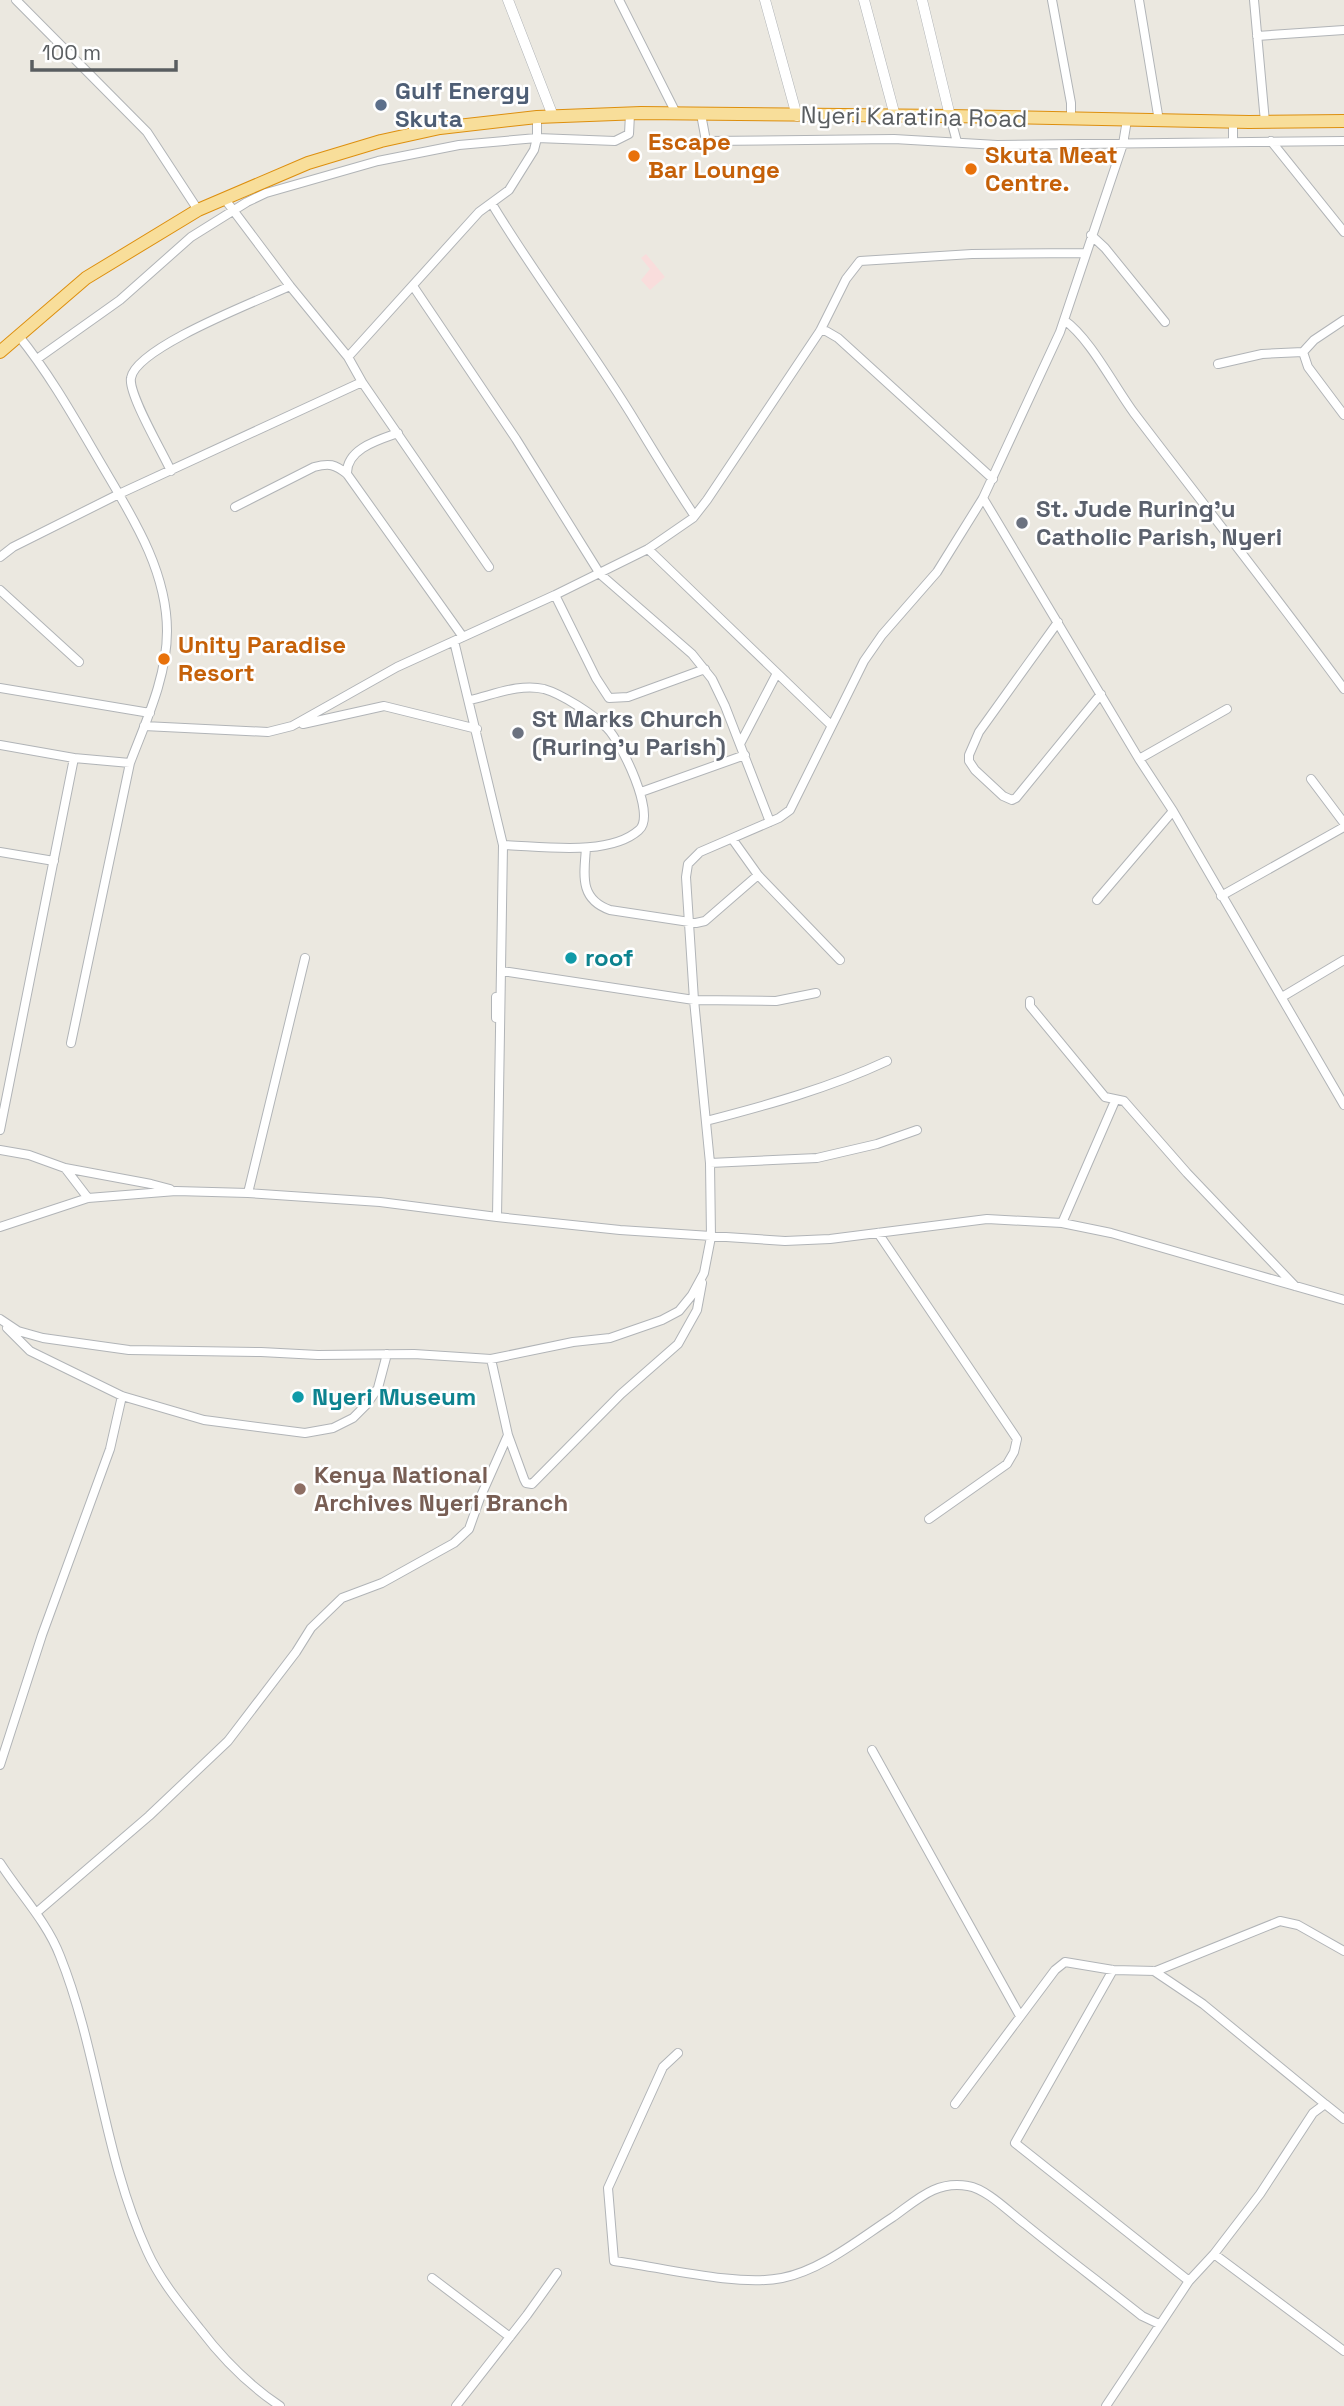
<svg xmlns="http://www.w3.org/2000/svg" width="1344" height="2406" font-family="'Space Grotesk',sans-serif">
	<rect width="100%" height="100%" fill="#ebe8e0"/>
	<path fill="#f9dddc" d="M646 254 665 277 650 290 641 280 650 269 641 258Z"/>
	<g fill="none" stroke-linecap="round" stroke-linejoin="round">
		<g stroke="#b1b4b7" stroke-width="10">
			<path id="minor" d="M16 0 147 132 198 210
				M619 0 676 113
				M1052 0 1071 103V119
				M1139 0 1159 121
				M1254 0 1265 122
				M1257 36 1344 30
				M701 114 706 141 894 139 997 145 1344 141
				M950 116 957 142
				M1233 122V142
				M1271 141 1344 232
				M492 204C537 279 592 349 637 424 656 455 674 485 694 515
				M1091 235 1105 248 1165 322
				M413 286 516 439 600 574 692 654 712 679 725 706 770 822
				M1064 320C1090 338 1114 386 1134 413 1204 505 1276 596 1344 689
				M1344 320 1314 340 1303 352 1308 367 1344 415
				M820 331H826L838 338 993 479
				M348 357 479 212 509 190 534 150 537 138V117
				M37 359 120 300 191 237 247 202 266 193 378 161 459 145 537 138 615 141 629 134 630 114
				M1218 364 1262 354 1303 352
				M362 382 489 567
				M171 471C163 453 128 394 131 378 136 347 260 300 290 286
				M347 474C346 449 378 440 398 433
				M983 498 1139 759 1173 811 1344 1105
				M235 507 314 467C329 463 335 464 347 474L463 637
				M648 549 831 725
				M0 557 13 547 119 494 362 382 348 357 290 286 224 198
				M0 590 79 662
				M555 595 596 678 609 698 628 697 705 669
				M1058 622 979 732 969 755V761L975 770 1003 796 1012 800 1016 798 1101 694
				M454 641 503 845 497 1217
				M0 688 150 713
				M470 700C493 695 520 683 544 689 562 694 594 715 607 728 621 742 657 815 639 830 609 857 541 846 503 845
				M303 724 384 706 477 729
				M144 726 268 732 292 726 397 667 555 595 648 549 693 518 707 500 820 331 846 279 860 261 972 254 1085 253
				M740 744 777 673
				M0 745 74 758 130 763C146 721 167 677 167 631 167 566 127 509 96 455 72 414 48 372 18 335
				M1139 759 1227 709
				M1311 779 1344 823
				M641 792 745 755
				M733 840 758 875 840 960
				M586 848C584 875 579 899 610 910L696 923 705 921 758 875
				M0 852 54 861
				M1221 896 1344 827
				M1097 900 1173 811
				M502 971 694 1000 776 1001 816 993
				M496 997V1018
				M1282 997 1344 960
				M1030 1001V1006L1105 1097 1124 1101 1187 1173 1295 1286
				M71 1043 130 763
				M706 1121C768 1105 829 1088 887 1061
				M0 1130 74 758
				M0 1150 29 1155 65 1168 88 1198
				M710 1163 817 1158 877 1144 917 1130
				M65 1168 151 1184 170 1189
				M248 1193 305 958
				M1062 1223 1115 1101
				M0 1227 88 1198 176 1191 248 1193 380 1202 497 1217 620 1230 785 1241 830 1239 987 1219 1062 1223 1111 1233 1344 1300
				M878 1233 1017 1439 1014 1452 1007 1464 929 1519
				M0 1319 18 1331 43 1338 129 1350 261 1352 318 1355 414 1354 491 1359 573 1342 610 1338 662 1320 679 1311 692 1295 704 1273 711 1237 710 1163 694 1000 686 877 688 864 700 852 779 818 790 810 864 661 882 635 937 572 983 498 1060 332 1123 144 1127 120
				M7 1328 30 1351 122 1396 204 1420 305 1433 333 1428 353 1418 367 1404 378 1388 387 1354
				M508 1435 524 1479 526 1483 532 1484 621 1394 678 1344 697 1310 702 1283
				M872 1750 1020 2016
				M0 1765 42 1635 110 1449 122 1396
				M0 1863C20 1894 47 1922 60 1956 98 2051 104 2157 147 2251 160 2280 180 2304 200 2329 222 2358 250 2386 280 2406
				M36 1913 149 1816 228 1741 296 1652 311 1628 342 1598 382 1583 454 1543 469 1529 480 1498 508 1435 491 1359
				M1113 1970 1015 2143 1189 2281
				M1154 1971 1203 2004 1325 2104
				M678 2053 663 2067 608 2188 614 2261C660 2267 738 2287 782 2278 822 2270 859 2239 893 2217 917 2200 936 2180 968 2186 987 2189 1010 2213 1025 2224 1063 2255 1103 2285 1142 2316L1159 2324
				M955 2104 1055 1970 1065 1962 1113 1970 1156 1971 1280 1921 1298 1925 1344 1951
				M1214 2254 1344 2351
				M432 2278 510 2337
				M456 2406 527 2315 557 2273
				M1106 2406 1189 2281 1214 2254 1260 2194 1313 2113 1325 2104 1344 2119"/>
		</g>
		<g stroke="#b1b4b7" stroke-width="11">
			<path id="tertiary" d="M508 0 553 116
				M765 0 797 116
				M864 0 895 116
				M922 0 950 116"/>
		</g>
		<g stroke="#dd8f0e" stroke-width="14">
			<path id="trunk" d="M0 352 86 278 198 210 308 163 381 141 440 128 537 117 641 113 950 116 1249 122 1344 121"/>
		</g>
		<use href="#minor" stroke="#fff" stroke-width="8"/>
		<use href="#tertiary" stroke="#fff" stroke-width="10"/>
		<use href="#trunk" stroke="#f8de9a" stroke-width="12"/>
	</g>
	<circle fill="#5c6f8a" stroke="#fff" stroke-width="2.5" cx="381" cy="105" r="7"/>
	<g fill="#e8710a" stroke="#fff" stroke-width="2.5">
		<circle cx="634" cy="156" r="7"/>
		<circle cx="971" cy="169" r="7"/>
		<circle cx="164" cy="659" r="7"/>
	</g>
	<g fill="#6b7280" stroke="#fff" stroke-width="2.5">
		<circle cx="1022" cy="523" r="7"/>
		<circle cx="518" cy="733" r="7"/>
	</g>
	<g fill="#0f9aa8" stroke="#fff" stroke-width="2.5">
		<circle cx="571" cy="958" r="7"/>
		<circle cx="298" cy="1397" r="7"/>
	</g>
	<circle fill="#8d6e63" stroke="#fff" stroke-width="2.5" cx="300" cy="1489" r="7"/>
	<g text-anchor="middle" stroke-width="5" stroke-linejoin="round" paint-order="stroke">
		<g font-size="24" font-weight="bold" fill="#4e5e75" stroke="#fff" text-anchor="start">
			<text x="395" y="99">Gulf Energy<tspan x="395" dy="28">Skuta</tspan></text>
		</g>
		<g font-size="24" fill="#595d60" stroke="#fff">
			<text transform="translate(914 117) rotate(1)" y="8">Nyeri Karatina Road</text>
		</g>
		<g font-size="24" font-weight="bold" fill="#c56008" stroke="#fff" text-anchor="start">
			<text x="648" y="150">Escape<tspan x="648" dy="28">Bar Lounge</tspan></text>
			<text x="985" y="163">Skuta Meat<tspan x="985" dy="28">Centre.</tspan></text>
			<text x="178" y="653">Unity Paradise<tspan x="178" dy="28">Resort</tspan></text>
		</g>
		<g font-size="24" font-weight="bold" fill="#5b616d" stroke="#fff" text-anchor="start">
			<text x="1036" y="517">St. Jude Ruring'u<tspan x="1036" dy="28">Catholic Parish, Nyeri</tspan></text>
			<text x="532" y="727">St Marks Church<tspan x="532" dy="28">(Ruring'u Parish)</tspan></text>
		</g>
		<g font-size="24" font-weight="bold" fill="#0d838f" stroke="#fff" text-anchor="start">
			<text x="585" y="966">roof</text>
			<text x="312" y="1405">Nyeri Museum</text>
		</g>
		<g font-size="24" font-weight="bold" fill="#785e54" stroke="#fff" text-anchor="start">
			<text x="314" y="1483">Kenya National<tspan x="314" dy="28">Archives Nyeri Branch</tspan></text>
		</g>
	</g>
	<path d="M32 60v10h144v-10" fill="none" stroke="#595d60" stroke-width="3.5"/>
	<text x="42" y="60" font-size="21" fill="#595d60" stroke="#ffffff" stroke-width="5" paint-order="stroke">100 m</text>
</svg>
